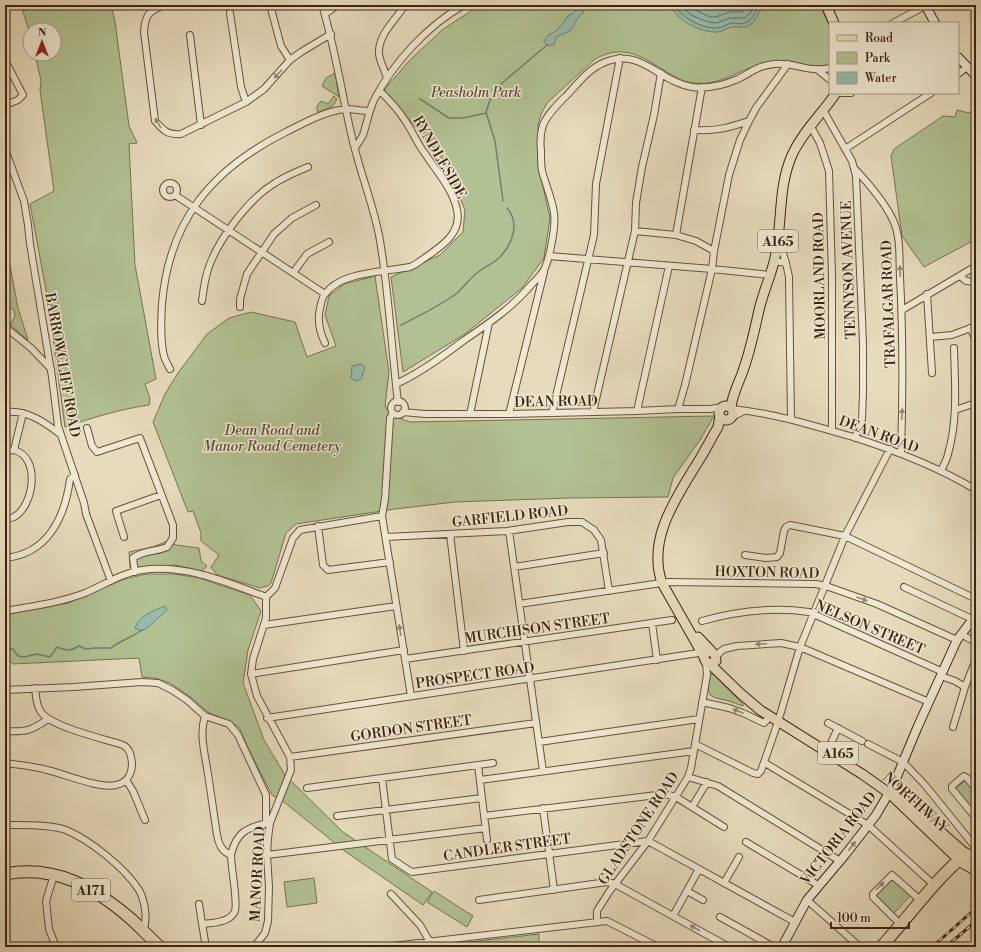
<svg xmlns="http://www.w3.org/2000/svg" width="981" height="952" font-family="'Libre Bodoni',serif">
	<rect width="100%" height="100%" fill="#e6dbbc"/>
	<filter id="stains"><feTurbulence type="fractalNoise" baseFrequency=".005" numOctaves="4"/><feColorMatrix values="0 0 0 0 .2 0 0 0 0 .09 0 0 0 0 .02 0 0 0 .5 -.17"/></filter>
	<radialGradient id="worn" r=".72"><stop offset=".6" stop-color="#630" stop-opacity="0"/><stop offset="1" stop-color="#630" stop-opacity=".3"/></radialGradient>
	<path fill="#b1c193" stroke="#787252" d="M21 5H111L115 22 129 126 137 143 129 144 135 265 156 379 145 384 150 399 149 405C120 409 92 418 65 427L48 301 30 204 54 191 40 90 41 81 35 54H54V30H30V34Z
		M480 5H820L830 27V64C828 65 824 68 822 68 818 69 813 67 810 66 799 63 785 59 774 61 744 64 725 87 693 83 682 82 674 76 665 71 640 55 623 44 595 59L547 103 541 114 538 125 539 169 550 218 544 258 522 288 465 334 403 372 391 277 440 255 463 232 465 210 445 162 384 90 409 61 442 30Z
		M335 73 339 97 322 86 326 78Z
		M334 96 337 99 333 106 319 112 317 111V106L321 101 328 104Z
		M957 110 969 113V112H972V114H976V239L924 267 902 236 891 156 894 149 943 116 955 117Z
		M5 239 18 308 28 340 10 325 15 316 14 310 10 308 5 286Z
		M375 276 389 372 385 406 390 415 410 422 714 416 700 440 673 478 668 497 569 498 455 502 395 509 296 524 286 533 271 583 268 586 260 588 217 575 211 567 219 555 201 541V533L193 511 188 512 153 422 165 394 178 373 207 334 229 318 251 312 295 322 307 357 336 346 325 315 329 296 344 284Z
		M167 541 176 545 199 548 201 561 207 566 202 571 175 565 130 568 129 552C141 549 157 547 167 541Z
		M147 574H175L199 578 250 595 261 611 248 650 243 683 264 740 285 775 343 832 432 892 423 905 346 852 284 802 272 795 249 750 239 727 208 712 192 698 170 683 155 678 142 677 139 658 13 664 5 657V615L68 603 124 579Z
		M713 674 743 704V706L729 701 716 698 710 695 708 689 710 675Z
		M966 780 976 792V816L955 789Z
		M314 878 317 903 287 907 284 882Z
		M892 878 911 895 894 913 876 895Z
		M434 891 473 916 467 927 427 902Z
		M539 934V947H455L452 944Z"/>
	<path fill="#96bbae" stroke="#737e6f" d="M670 5H769C766 7 763 8 761 10 757 15 756 21 750 25 744 29 738 26 732 27 726 28 722 32 717 32 700 33 677 20 670 5Z
		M581 7 584 12C577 17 575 24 570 31L556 37 554 45H547L544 42 548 35C558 32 562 23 569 15 573 15 576 8 581 7Z
		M362 364 365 368 361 379 357 381 351 378 352 366Z
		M165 606 167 610 147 628 141 631 135 628C140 615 153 611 165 606Z"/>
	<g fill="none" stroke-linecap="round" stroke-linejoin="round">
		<path stroke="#6a6f60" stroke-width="1" d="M675 5C681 18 703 29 717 28 722 28 727 24 732 23 737 23 742 25 747 22 754 18 755 10 761 5
			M680 5 691 15 708 22 717 23 730 18H745L750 13 754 5
			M689 5 695 10 710 17H716L729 12H742L747 5"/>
		<path stroke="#737e6f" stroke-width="1.5" d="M583 10 591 5
			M420 99 449 118H463L486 113
			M503 201 495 141 486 112 490 100 502 83 547 45
			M401 325C420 315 440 306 457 293 464 287 469 279 477 273 484 267 493 264 500 257 513 243 520 223 507 208
			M5 650 13 649 18 656 24 657 37 654 50 657 57 647C65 651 71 651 79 646L86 649 95 648H111C120 641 132 637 142 630"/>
		<g stroke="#68513c" stroke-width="8">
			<path id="street" d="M165 5C149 11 145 14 144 32L155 121C164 131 167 135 181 134L246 102 264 89 290 60 301 52 331 34
				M270 5 281 46 290 60
				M322 5C335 47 341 90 351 133 358 167 372 200 379 235 389 290 391 346 398 402
				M230 13 241 87 246 102
				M325 14 337 5
				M893 23 927 5
				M190 35 201 125
				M5 60 23 95 18 100 5 105
				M818 70 830 80
				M958 74 967 67
				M387 78C385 71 380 62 379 54 378 34 395 21 405 5
				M841 93H851
				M823 110 852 161 856 176 863 343V394L862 419 855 438
				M810 125 820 143 829 171 832 276V430
				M694 130C718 131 727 128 749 121
				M355 148C357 144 361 140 363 135 367 123 369 111 374 100 393 63 428 25 464 5
				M5 149 24 201 28 225 30 244 52 377 58 426 84 503 86 514 111 581
				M845 149 931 93
				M855 169C869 184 884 201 893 220 901 237 899 258 900 277 903 336 903 394 901 453
				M163 190a7 7 0 1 1 14 0a7 7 0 1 1-14 0Z
				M175 195 325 294
				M635 231 676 235 696 241 714 251
				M676 235 702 87
				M777 244 781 247 786 263
				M549 256 712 269 770 275
				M774 261 786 263 789 277 791 419
				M293 273 307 254 329 242
				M960 276 966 281 976 282
				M927 294 932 373
				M202 301C203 293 204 285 206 277 213 245 248 199 275 183 286 176 298 171 308 167
				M240 307V299L247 274 274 234 292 218 316 205
				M902 310 976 266
				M5 327 31 348 51 369
				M970 328 976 340
				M930 337 952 335 976 326
				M325 343C319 331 317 321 320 308 321 304 322 297 325 294 341 271 386 272 410 267 416 265 421 260 426 257 442 246 462 233 457 210 453 189 437 172 426 155 417 144 412 130 404 119 397 108 389 100 380 91
				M170 369C168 365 165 360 164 356 160 340 161 321 162 304 169 220 212 169 286 132 304 123 325 111 346 109 353 109 362 111 370 111
				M396 384C420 373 442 357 463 341 488 324 513 307 532 284 537 279 542 274 545 268 550 256 556 226 554 213 552 199 546 185 542 171 541 165 541 158 541 151 540 142 540 134 543 125 548 113 559 103 568 94 578 83 589 69 603 63 640 46 659 82 692 87 707 89 724 85 738 79 752 72 757 66 774 64 794 62 810 73 830 68
				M391 408a7 7 0 1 1 14 0a7 7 0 1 1-14 0Z
				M678 409 685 385 712 269 714 251 729 175 740 140 749 121 756 108 788 64
				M732 409C773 413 811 425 850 436 894 450 937 466 976 490
				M955 410 976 403
				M637 411 669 266
				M5 412C27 410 43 421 60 434
				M403 412 425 414H509L637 411 678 409H710L723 407
				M593 412 635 231 636 203 642 167 654 115 661 73
				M552 413 594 235 596 184 619 63V58
				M470 414 489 323
				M509 414 544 272
				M732 417 744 411
				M87 428 92 446 97 452 140 438 173 525V538L167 547C156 552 144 550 133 558L135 572
				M14 450 23 413
				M5 451C8 451 12 450 14 450 41 457 34 506 14 517 12 518 8 519 5 519
				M941 471C943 466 947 460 948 454 958 420 955 383 954 348
				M382 516 411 696
				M318 526 323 565 328 570 390 562
				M509 531 543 771
				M450 534 464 651
				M124 537 116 511 161 495
				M386 537 507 531 568 522H582L594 530 601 540 609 591
				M745 555 766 558 777 557 780 553 784 531 786 527 790 525 845 536 976 599
				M5 558C48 554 65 517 70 479L75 475
				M514 567 604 553
				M904 587 972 619
				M519 604 668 582 816 584 826 586 877 604 957 640
				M5 611C32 606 59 603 85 593 104 585 122 573 142 570 185 564 227 582 266 597
				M702 621C737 611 773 607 809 612L943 672
				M652 623 657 660
				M264 625 396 606
				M966 637 976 642
				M716 658 720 652 724 649 737 646 781 643 800 647 929 702
				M405 659 672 620
				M251 674 404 650
				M941 676 955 681 965 687
				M5 690 74 687 142 682 158 683 172 690 187 700 205 716 229 724 238 735 266 795V824
				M702 702 729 708 743 713 764 723 770 717
				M205 716C199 735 205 754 208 774 211 794 214 815 217 835 219 844 221 851 231 855 231 868 238 902 235 911 234 913 231 917 229 918 222 923 211 923 202 924L206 947
				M267 718 705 652
				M828 723 862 741
				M953 727 965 687 976 659
				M5 731C26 732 31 731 48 719
				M539 742 699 719
				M695 744 753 773 758 774 761 771 778 722 800 647 845 536 890 449
				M868 744 903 762 925 785 976 848
				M827 752 838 728
				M290 757 536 723
				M5 763C19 765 33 766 47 770 65 774 99 789 116 785 127 783 132 774 132 763 131 755 130 749 123 745 105 739 51 727 41 712 36 705 36 696 35 688
				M765 763 868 825 934 885
				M478 765 487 840
				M688 777 718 786 840 861
				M382 778 392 859 410 871 412 872 648 841 795 922
				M126 780 133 791 145 820
				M480 780 694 751
				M307 788 493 763
				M976 789 967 778 964 776 952 786V789L976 818
				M692 807 707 782
				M543 808 554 890
				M337 816 482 798
				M484 816 657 795H669L676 797 724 827
				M5 825C22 825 50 824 66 830 90 840 125 868 139 890 145 901 148 919 143 931
				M746 842 818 885
				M231 855C236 833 246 827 269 823
				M267 855 486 828
				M54 875 46 901 49 929 56 947
				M724 883 739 857
				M687 891 703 900
				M391 894 420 925 430 942
				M479 900 607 882 615 884 729 947
				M807 900 860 947
				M199 904 202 924
				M673 916 699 869
				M720 917 774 947
				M597 921V911L609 892 648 841 688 777 691 768 707 675 706 662
				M900 924 873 897V894L892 875 920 900
				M254 947 265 933 268 921 269 887 267 855 268 838 270 823 291 770 290 757 257 696 251 674 253 659 266 618V597L275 588 293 538 300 530 382 516 385 499 390 418 393 413
				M384 947 607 921 658 947"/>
		</g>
		<g stroke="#3e2311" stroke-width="10">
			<path id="secondary" d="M925 5 935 23
				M958 57 976 76
				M782 947 807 900 845 855 876 815 893 786 918 726 957 640 976 615"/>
		</g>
		<g stroke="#3e2311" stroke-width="11">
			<path id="primary" d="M826 5 834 23
				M719 413a7 7 0 1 1 14 0a7 7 0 1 1-14 0Z
				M731 408C732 394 740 381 744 368 751 348 755 327 760 306 764 291 770 277 774 262 783 227 777 189 792 155 803 131 822 114 836 93
				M698 637 715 655 716 661 711 664 706 662 703 655 706 651 712 652
				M703 655 662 583C646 537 679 494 701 457 707 447 712 437 718 427L720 416
				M709 663 740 693 760 710 862 774 889 793 959 860
				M895 791 966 854"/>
		</g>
		<g stroke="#3e2311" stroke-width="13">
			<path id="highway" d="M959 860 976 870
				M5 874C55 864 94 887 131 919 141 928 150 938 160 947
				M881 947C910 916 933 881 966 854L976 860"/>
		</g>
		<use href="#street" stroke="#efe8d3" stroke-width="6"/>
		<use href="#secondary" stroke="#efe8d3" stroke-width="8"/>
		<use href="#primary" stroke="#e6dbbc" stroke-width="9"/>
		<use href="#highway" stroke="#e6dbbc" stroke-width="11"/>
		<g stroke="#3e2311" stroke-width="3">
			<path id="rail" d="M933 947 939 941 976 908
				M946 947 976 921"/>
		</g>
		<use href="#rail" stroke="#efe8d3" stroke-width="1.5" stroke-dasharray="4.5" stroke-linecap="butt"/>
	</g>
	<defs><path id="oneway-solid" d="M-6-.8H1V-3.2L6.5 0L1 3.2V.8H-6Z"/></defs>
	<g fill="#968672">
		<use href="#oneway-solid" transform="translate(278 74) rotate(133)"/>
		<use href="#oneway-solid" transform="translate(158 123) rotate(-121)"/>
		<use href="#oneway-solid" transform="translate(900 271) rotate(-93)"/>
		<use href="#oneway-solid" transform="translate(902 414) rotate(-88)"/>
		<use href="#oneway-solid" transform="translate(862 599) rotate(20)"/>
		<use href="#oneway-solid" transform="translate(400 630) rotate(-99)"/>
		<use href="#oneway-solid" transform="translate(761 644) rotate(177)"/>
		<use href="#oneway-solid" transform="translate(738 711) rotate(-159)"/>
		<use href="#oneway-solid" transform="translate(852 846) rotate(-53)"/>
		<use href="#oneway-solid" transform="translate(880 886) rotate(-45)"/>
		<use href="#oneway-solid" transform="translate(695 928) rotate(-151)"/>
	</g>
	<g text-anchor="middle" stroke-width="3" stroke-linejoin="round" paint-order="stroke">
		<g fill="#efe8d3" stroke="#735e4b" stroke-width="1">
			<rect x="758" y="230" width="40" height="22" rx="3"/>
			<rect x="818" y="742" width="40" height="22" rx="3"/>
			<rect x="72" y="879" width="38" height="22" rx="3"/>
		</g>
		<g font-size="13" font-weight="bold" fill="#3e2311">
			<text x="778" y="246">A165</text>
			<text x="838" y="758">A165</text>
			<text x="91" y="895">A171</text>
		</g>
		<g font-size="14" font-style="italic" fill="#5b4a32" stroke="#efe8d3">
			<text x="476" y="97">Peasholm Park</text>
			<text x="272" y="435">Dean Road and<tspan x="272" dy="16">Manor Road Cemetery</tspan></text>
		</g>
		<g font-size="14" fill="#3e2311" stroke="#efe8d3">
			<text transform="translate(440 157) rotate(60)" y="5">RYNDLESIDE</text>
			<text transform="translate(848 270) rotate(-92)" y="5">TENNYSON AVENUE</text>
			<text transform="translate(819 276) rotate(-91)" y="5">MOORLAND ROAD</text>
			<text transform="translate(888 304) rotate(-92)" y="5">TRAFALGAR ROAD</text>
			<text transform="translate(63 365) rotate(80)" y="5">BARROWCLIFF ROAD</text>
			<text transform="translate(556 401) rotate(-1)" y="5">DEAN ROAD</text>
			<text transform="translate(879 434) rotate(20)" y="5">DEAN ROAD</text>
			<text transform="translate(510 516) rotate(-6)" y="5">GARFIELD ROAD</text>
			<text transform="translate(767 572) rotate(1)" y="5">HOXTON ROAD</text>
			<text transform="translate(870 627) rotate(23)" y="5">NELSON STREET</text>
			<text transform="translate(537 628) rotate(-8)" y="5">MURCHISON STREET</text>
			<text transform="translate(475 675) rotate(-8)" y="5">PROSPECT ROAD</text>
			<text transform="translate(411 728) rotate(-8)" y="5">GORDON STREET</text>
			<text transform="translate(916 802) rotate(42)" y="5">NORTHWAY</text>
			<text transform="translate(638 828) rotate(-56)" y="5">GLADSTONE ROAD</text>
			<text transform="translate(838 838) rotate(-52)" y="5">VICTORIA ROAD</text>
			<text transform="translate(507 847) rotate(-8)" y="5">CANDLER STREET</text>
			<text transform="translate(257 874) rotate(-87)" y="5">MANOR ROAD</text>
		</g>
	</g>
	<rect width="981" height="952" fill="none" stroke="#e6dbbc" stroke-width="20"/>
	<rect x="6" y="6" width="969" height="940" fill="none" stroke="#3e2311" stroke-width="2"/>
	<rect x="10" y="10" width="961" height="932" fill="none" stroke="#3e2311"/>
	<rect x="829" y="22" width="130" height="72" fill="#efe8d3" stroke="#a89985"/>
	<rect x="837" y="35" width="20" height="6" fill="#e6dbbc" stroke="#a89985"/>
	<text x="865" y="42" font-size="12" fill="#3e2311">Road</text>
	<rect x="837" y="52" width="20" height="12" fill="#b1c193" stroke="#a89985"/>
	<text x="865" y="62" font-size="12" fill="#3e2311">Park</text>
	<rect x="837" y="72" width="20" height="12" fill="#96bbae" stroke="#a89985"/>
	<text x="865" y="82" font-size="12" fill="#3e2311">Water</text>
	<g transform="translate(42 42)"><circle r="19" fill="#efe8d3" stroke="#a89985"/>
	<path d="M0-3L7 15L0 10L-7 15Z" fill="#8f2418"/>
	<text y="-6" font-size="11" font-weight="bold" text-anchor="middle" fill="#3e2311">N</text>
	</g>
	<path d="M831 922v6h78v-6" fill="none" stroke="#3e2311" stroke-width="2"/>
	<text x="837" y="922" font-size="12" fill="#3e2311" stroke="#efe8d3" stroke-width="3" paint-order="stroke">100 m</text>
	<rect width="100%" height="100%" filter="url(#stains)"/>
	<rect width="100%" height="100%" fill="url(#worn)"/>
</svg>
